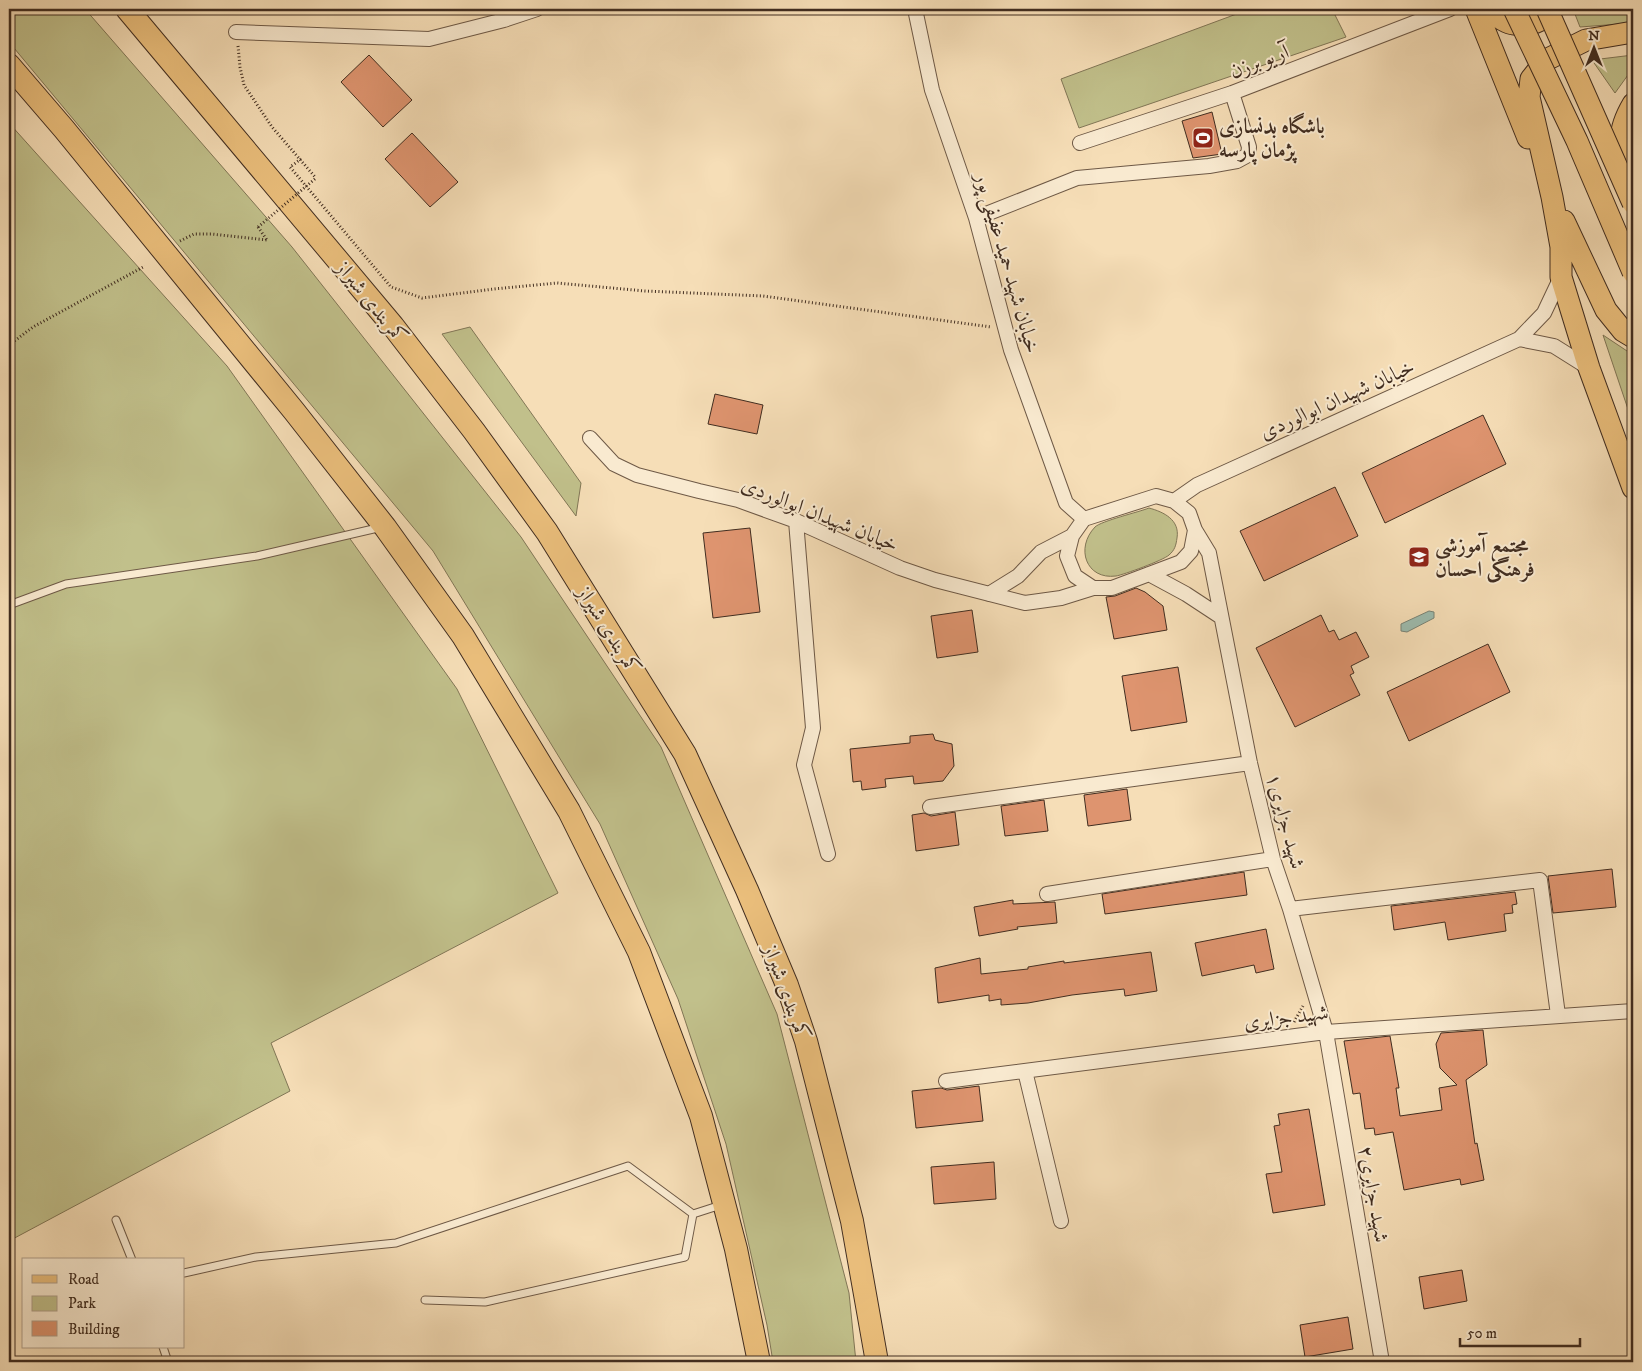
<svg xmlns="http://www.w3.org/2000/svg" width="1642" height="1371" font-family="'IM FELL DW Pica',Amiri,serif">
	<rect width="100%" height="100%" fill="#f6deb7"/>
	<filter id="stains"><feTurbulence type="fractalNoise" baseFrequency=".004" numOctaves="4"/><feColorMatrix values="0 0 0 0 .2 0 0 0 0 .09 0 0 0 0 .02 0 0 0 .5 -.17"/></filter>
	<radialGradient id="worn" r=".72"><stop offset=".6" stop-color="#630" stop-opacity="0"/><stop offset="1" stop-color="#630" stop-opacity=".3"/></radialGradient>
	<path fill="#c1c08b" stroke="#817656" d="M9 9H85L292 247 521 537 661 747 777 1014 849 1293 856 1362H773L767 1325 726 1144 678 999 600 824 433 551 9 42Z
		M1250 9H1332L1346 37 1079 128 1061 79Z
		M1573 9H1629L1633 11V23L1580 27Z
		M1633 55V68L1615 93 1592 60Z
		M9 123 227 366 457 689 558 893 271 1043 290 1091 9 1241Z
		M470 327 581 483 576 516 442 334Z
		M1603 335 1633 355V424Z
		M1149 508C1164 512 1180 520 1177 538 1176 545 1175 550 1169 555 1164 560 1123 575 1116 576 1086 580 1075 548 1095 527 1101 521 1139 512 1149 508Z"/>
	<path fill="#9dbcaf" stroke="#788376" d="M1429 611 1434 612V618L1407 632 1401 631V624Z"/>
	<path fill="#de946f" stroke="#412d20" d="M369 55 412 100 383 127 341 82Z
		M1212 112 1222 154 1193 158 1182 121Z
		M412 133 458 182 430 207 385 159Z
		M715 394 763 405 757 434 708 424Z
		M1483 415 1506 464 1385 523 1362 473Z
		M1335 487 1358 536 1264 581 1240 531Z
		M750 528 760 612 713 618 703 533Z
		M1136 588 1145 592 1163 606 1167 630 1114 639 1106 597 1115 596Z
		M972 610 978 652 937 658 931 616Z
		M1321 615 1329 632 1334 630 1339 640 1356 632 1369 657 1351 666 1354 673 1350 675 1360 695 1295 727 1256 648Z
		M1488 644 1510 692 1409 741 1387 692Z
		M1178 667 1187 722 1131 731 1122 676Z
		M933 734 935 740 952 744 954 766 943 781 914 784 913 776 885 779 886 787 862 790 861 781 853 782 850 749 910 743V736Z
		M1127 789 1131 820 1088 826 1084 795Z
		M1044 800 1048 831 1005 836 1001 806Z
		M955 812 959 845 916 851 912 815 924 813 931 816Z
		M1612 869 1616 907 1553 913 1548 876Z
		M1244 872 1247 895 1105 914 1102 894Z
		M1515 892 1517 904 1512 905 1513 913 1504 914 1506 931 1448 940 1445 922 1394 930 1391 906Z
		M1013 900V904L1055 902 1057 923 1017 927 1018 929 979 936 974 907Z
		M1266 929 1274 969 1256 973 1254 965 1202 976 1195 943Z
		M1151 952 1157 991 1125 996 1124 989 1072 995 1028 1003 1001 1005V999L989 1001V995L938 1003 935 968 980 958 981 974 1028 969V967L1064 961V963Z
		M1483 1030 1487 1065 1466 1080 1475 1144 1477 1143 1484 1180 1461 1185 1460 1179 1404 1190 1393 1132 1375 1135 1374 1128 1365 1129 1360 1093 1353 1094 1344 1041 1390 1036 1399 1088H1396L1400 1116 1442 1110 1439 1088 1457 1085 1440 1068 1436 1044 1441 1033Z
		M979 1086 983 1121 916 1128 912 1091 941 1088 947 1090Z
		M1309 1109 1325 1205 1273 1213 1266 1174 1282 1172 1274 1126 1280 1125 1278 1114Z
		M994 1162 996 1199 934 1204 931 1167Z
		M1462 1270 1467 1301 1424 1309 1419 1277Z
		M1348 1317 1353 1349 1305 1357 1300 1325Z"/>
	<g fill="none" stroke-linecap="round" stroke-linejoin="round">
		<g stroke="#6e5946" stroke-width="9">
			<path id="service" d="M9 605 66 584 257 556 382 527
				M116 1220 132 1260
				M184 1273 256 1257 396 1243 628 1166 693 1214
				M425 1300 485 1302 685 1257 693 1214 721 1205
				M163 1347 168 1362"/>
		</g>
		<g stroke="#6e5946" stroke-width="16">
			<path id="minor" d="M915 9 932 90 976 218 1011 350 1066 503 1084 519
				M236 32 429 39 504 20 537 9
				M1080 143 1232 93 1450 9
				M976 218 1077 178 1209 166 1237 161 1248 155 1249 147 1232 93
				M1519 339 1554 346 1589 368
				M590 438 614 464 637 475 699 491 738 500 796 521 900 568 935 580 1025 603 1061 598 1093 588
				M1156 496 1174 501 1189 513 1195 530 1191 551 1181 562 1112 588H1093L1075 576 1067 556 1072 536 1084 519Z
				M1174 501 1197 485 1519 339 1544 313 1561 277
				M796 521 813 728 804 765 828 854
				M1195 530 1209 553 1250 763 1273 859 1290 909 1326 1032 1382 1362
				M1149 574 1186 594 1221 617
				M989 594 1018 576 1041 552 1072 536
				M930 807 1250 763
				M1047 894 1273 859
				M1290 909 1540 880 1558 1015
				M1025 1071 1061 1221
				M946 1081 1326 1032 1633 1011"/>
		</g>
		<g stroke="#412d20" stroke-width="23">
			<path id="primary" d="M1476 9 1528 138
				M1487 9C1495 14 1504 23 1514 24 1528 27 1545 22 1551 9
				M1633 32 1586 40 1546 60 1531 79 1529 97 1552 197 1561 247V277L1589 368 1633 488
				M1633 104C1616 133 1619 145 1633 174
				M1564 221 1606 310 1623 331 1633 337"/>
		</g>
		<g stroke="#412d20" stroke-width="24">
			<path id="trunk" d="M127 9 393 326 474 431 547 532 685 754 747 890 787 985 806 1041 852 1221 877 1362
				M9 65 64 129 294 411 385 527 463 636 569 811 639 952 701 1116 736 1249 759 1362"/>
		</g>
		<path stroke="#412d20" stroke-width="3" stroke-dasharray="1 2.5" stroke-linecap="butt" d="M238 46 240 67 244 85 272 127 316 178
			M301 159 290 167 391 287 422 298 494 289 557 283 645 291 763 296 991 327
			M258 227 267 240
			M180 241 194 234H211L267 240
			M9 345 33 327 145 266
			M1294 1022 1303 1006"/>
		<use href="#service" stroke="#f9ead0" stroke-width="7"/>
		<use href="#minor" stroke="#f9ead0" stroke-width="14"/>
		<use href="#primary" stroke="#ebbf7c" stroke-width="21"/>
		<use href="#trunk" stroke="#ebbf7c" stroke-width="22"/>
		<g stroke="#412d20" stroke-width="23" stroke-linecap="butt">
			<path id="primary-bridge" d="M1514 9 1577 141 1633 272
				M1547 9 1633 203"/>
		</g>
		<path stroke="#412d20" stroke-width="3" stroke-dasharray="1 2.5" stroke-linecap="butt" d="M258 227 316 178"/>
		<use href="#primary-bridge" stroke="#ebbf7c" stroke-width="21"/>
	</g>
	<defs>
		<g id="stadium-square" transform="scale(1.125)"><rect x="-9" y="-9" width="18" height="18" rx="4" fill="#8f2418" stroke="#f9ead0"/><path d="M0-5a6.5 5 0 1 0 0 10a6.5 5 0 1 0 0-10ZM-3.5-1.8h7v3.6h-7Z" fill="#fff"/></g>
		<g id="school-square" transform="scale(1.125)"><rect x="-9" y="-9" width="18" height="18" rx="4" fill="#8f2418" stroke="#f9ead0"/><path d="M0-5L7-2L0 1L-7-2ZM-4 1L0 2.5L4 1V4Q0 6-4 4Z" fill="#fff"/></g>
	</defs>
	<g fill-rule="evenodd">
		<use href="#stadium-square" x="1203" y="138"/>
		<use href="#school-square" x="1419" y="557"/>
	</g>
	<g text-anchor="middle" stroke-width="4" stroke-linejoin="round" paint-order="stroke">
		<g font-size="21" fill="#412d20" stroke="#f9ead0">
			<text transform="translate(1259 61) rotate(-21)" y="7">آریو برزن</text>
			<text transform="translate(1008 263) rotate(74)" y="7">خیابان شهید حمید عفیفی پور</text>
			<text transform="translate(372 302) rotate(51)" y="7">کمربندی شیراز</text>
			<text transform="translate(1337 399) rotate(-24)" y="7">خیابان شهیدان ابوالوردی</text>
			<text transform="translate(820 514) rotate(22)" y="7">خیابان شهیدان ابوالوردی</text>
			<text transform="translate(609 630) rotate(58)" y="7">کمربندی شیراز</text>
			<text transform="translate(1286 821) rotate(75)" y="7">شهید جزایری۱</text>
			<text transform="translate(787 992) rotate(70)" y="7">کمربندی شیراز</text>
			<text transform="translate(1286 1017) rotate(-7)" y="7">شهید جزایری</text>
			<text transform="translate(1374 1194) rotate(80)" y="7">شهید جزایری۲</text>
		</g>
		<g font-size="21" font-weight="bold" fill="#412d20" stroke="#f9ead0" text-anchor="start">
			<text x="1219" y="133">باشگاه بدنسازی<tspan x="1219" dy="24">پژمان پارسه</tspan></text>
			<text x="1435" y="552">مجتمع آموزشی<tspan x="1435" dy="24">فرهنگی احسان</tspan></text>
		</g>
	</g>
	<rect width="1642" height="1371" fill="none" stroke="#f6deb7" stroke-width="30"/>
	<rect x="10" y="10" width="1622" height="1351" fill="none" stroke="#412d20" stroke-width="2.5"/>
	<rect x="15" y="15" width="1612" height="1341" fill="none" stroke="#412d20"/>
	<rect x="22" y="1258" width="162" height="90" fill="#f9ead0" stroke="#af9e8a"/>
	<rect x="32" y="1275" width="25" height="8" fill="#ebbf7c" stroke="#af9e8a"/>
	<text x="68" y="1284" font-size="15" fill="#412d20">Road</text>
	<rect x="32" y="1296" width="25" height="15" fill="#c1c08b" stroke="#af9e8a"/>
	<text x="68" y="1308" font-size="15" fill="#412d20">Park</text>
	<rect x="32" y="1321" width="25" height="15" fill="#de946f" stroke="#af9e8a"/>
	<text x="68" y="1334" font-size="15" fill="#412d20">Building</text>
	<g transform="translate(1594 48)" stroke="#f9ead0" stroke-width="4" paint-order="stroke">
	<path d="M0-4L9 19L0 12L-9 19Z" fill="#412d20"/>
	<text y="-8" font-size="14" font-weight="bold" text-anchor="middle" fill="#412d20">N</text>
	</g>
	<path d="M1460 1338v8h120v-8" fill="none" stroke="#412d20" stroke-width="2.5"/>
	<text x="1467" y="1338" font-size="15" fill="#412d20" stroke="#f9ead0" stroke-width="4" paint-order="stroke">50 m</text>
	<rect width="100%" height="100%" filter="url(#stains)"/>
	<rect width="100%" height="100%" fill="url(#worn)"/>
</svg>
